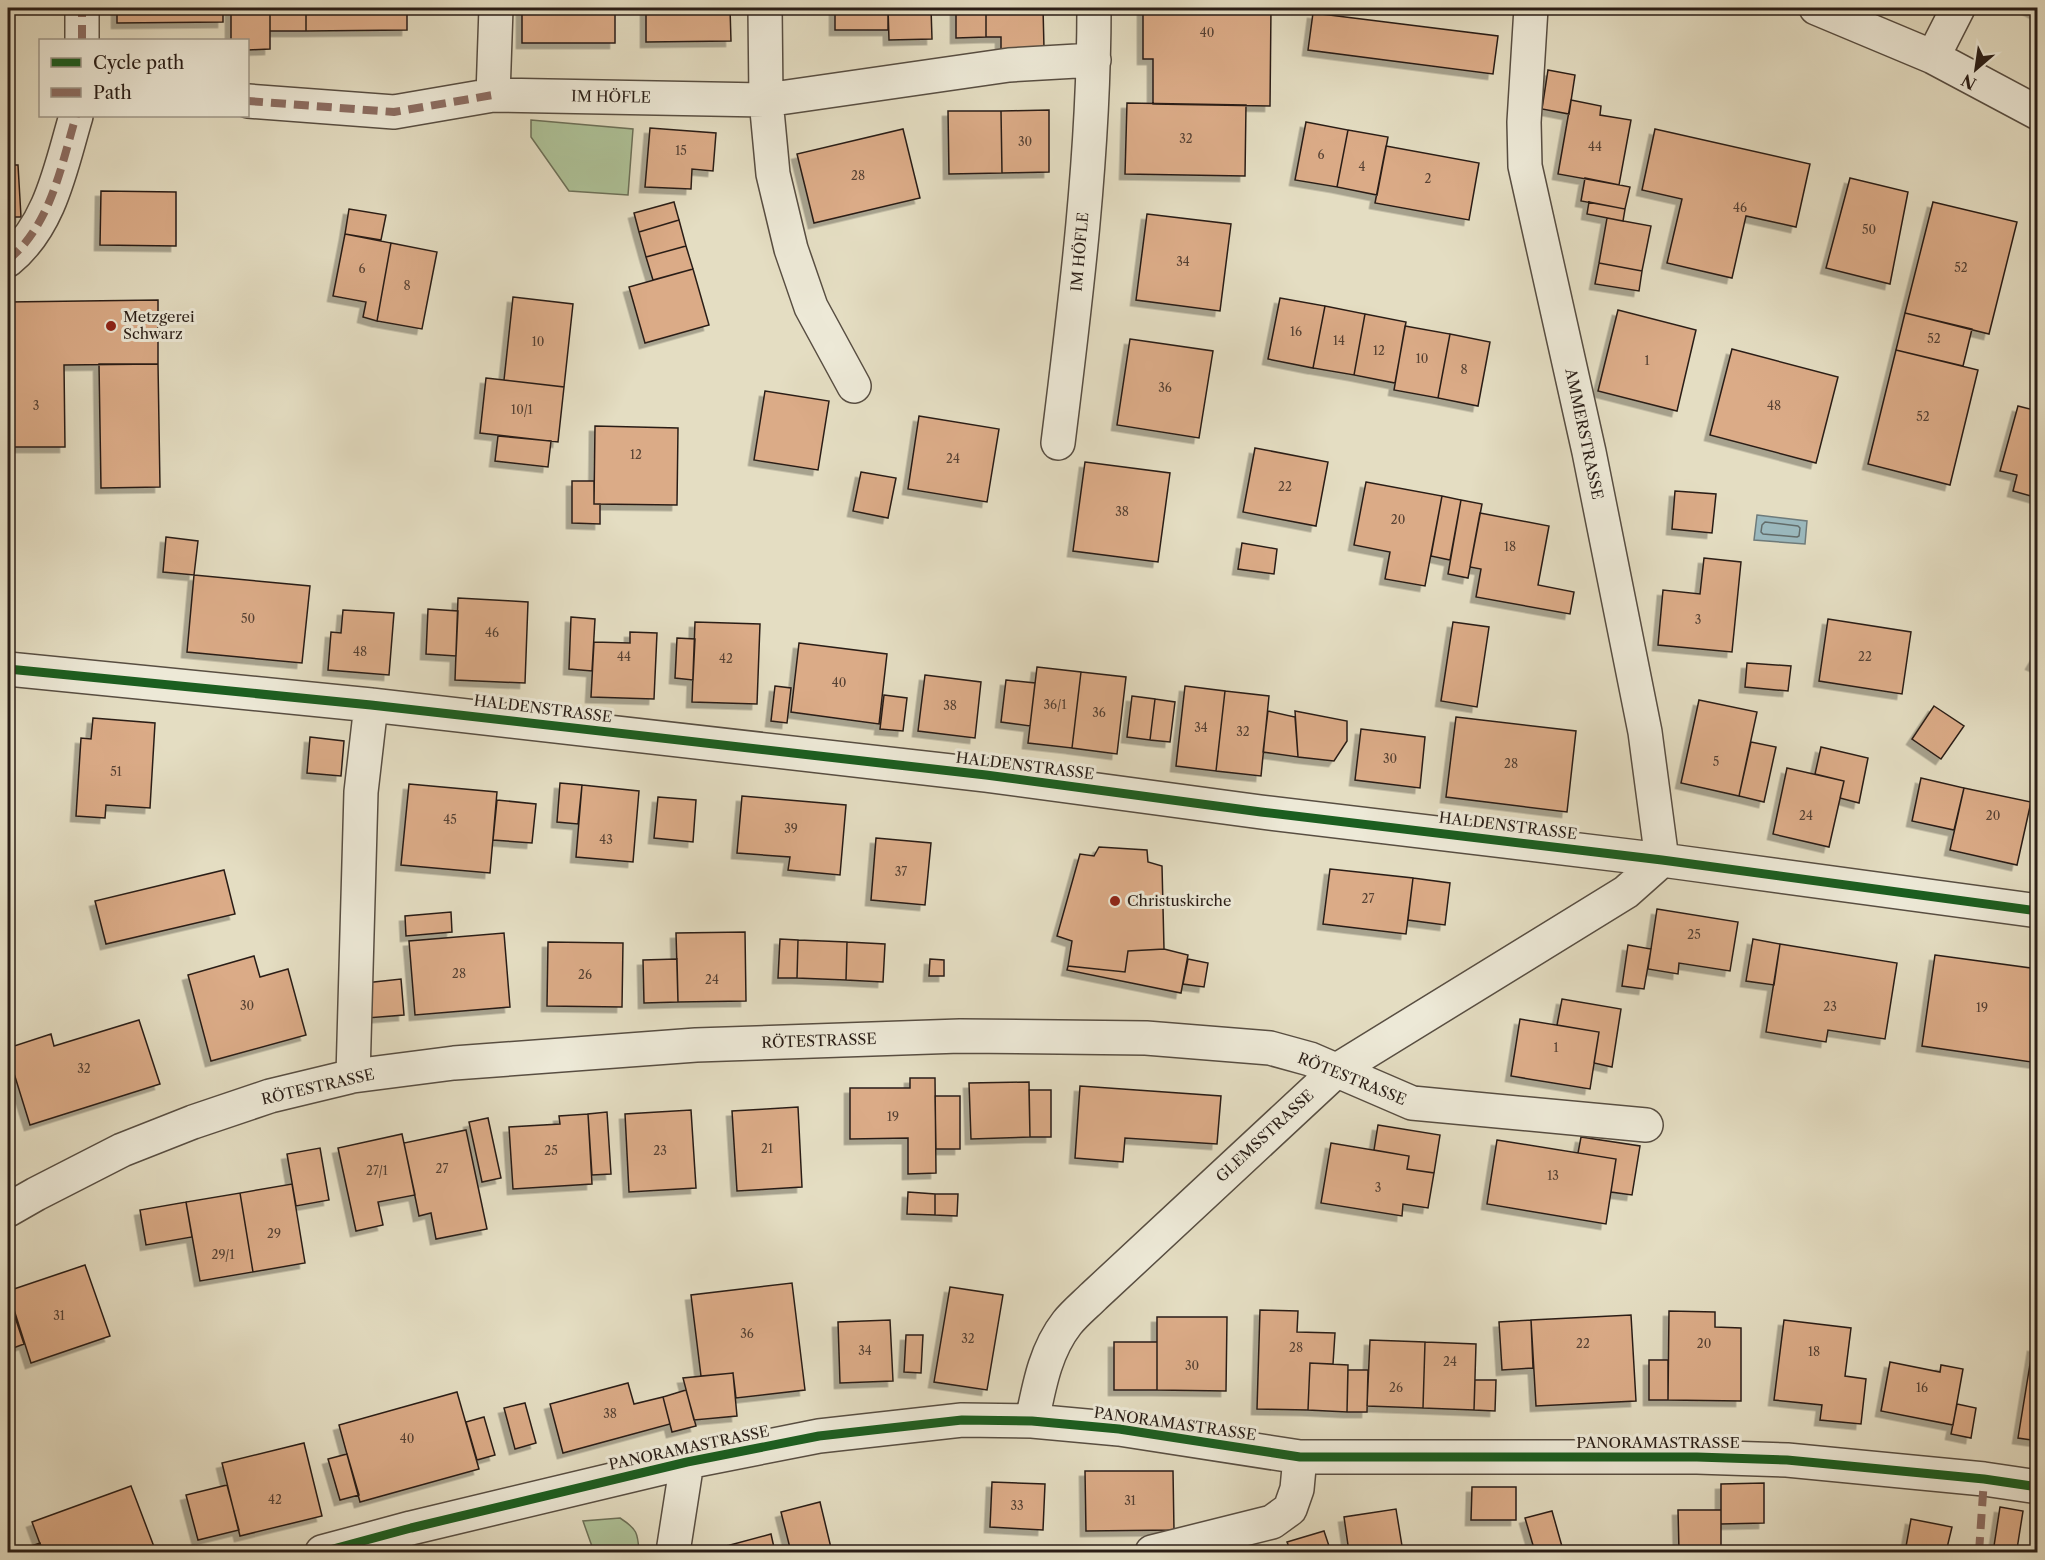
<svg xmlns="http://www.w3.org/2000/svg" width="2045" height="1560" font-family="'Libre Caslon Text',serif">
	<defs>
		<filter id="shadow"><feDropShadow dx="-5.5" dy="5.5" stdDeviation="0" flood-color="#0004"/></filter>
	</defs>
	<rect width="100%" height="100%" fill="#e4ddc2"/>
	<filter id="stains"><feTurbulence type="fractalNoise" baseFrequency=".00333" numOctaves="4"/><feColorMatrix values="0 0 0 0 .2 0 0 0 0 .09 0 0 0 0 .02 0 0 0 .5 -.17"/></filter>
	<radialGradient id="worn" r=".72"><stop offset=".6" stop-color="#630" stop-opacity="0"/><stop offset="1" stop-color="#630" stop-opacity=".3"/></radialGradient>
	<path fill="#aec298" stroke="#6c7058" stroke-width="1.5" d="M531 120 633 129 628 195 569 191 531 137Z
		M620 1518C637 1529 638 1533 639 1552H594L583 1521Z"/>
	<path fill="#9bb9be" stroke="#6e7b7b" stroke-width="1.5" d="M1757 515 1807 521 1805 544 1754 540Z"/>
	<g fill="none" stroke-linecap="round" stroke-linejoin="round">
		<path stroke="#626c6a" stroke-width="1.5" d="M1765 522 1798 526 1800 528 1799 536 1797 537 1763 534 1761 532 1762 525Z"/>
	</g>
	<path fill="#dbab87" stroke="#2a1e17" stroke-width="1.5" filter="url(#shadow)" d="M117 8H223V22L117 23Z
		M231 8H270V49L248 50V40H231Z
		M270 8H306V31H270Z
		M306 8H407V30L306 31Z
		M522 8H615V43H522Z
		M646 8H730L731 41 646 42Z
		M835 8H888V30H835Z
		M888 8H931L932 39 889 40Z
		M956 8H986V37L956 38Z
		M986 8H1043L1044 48 1001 49V37H986Z
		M1143 8H1271L1270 106 1153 104V59H1143Z
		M2026 8H2038V14Z
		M1313 13 1498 36 1493 74 1308 50Z
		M1548 70 1575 75 1569 114 1542 109Z
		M1571 100 1601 106 1600 115 1631 120 1619 185 1558 174Z
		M1127 103 1246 105 1245 176 1125 174Z
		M1049 110V172L1002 173 1001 111Z
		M948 111H1001L1002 173 949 174Z
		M1306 122 1348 130 1337 187 1295 180Z
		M650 128 716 133 713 171 692 169 691 189 645 187Z
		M903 129 920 198 814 223 797 154Z
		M1655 129 1810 164 1796 227 1746 216 1732 278 1667 263 1682 199 1642 190Z
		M1348 130 1388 137 1377 195 1337 187Z
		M1386 146 1479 163 1469 220 1375 203Z
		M8 165H18L21 217H8Z
		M1585 178 1630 187 1625 209 1581 201Z
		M1850 178 1908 192 1890 284 1826 268Z
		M101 191 176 192V246L100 245Z
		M674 202 679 220 639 232 634 213Z
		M1589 202 1625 209 1623 221 1587 214Z
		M1933 202 2017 222 1989 334 1905 313Z
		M349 209 386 215 381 240 345 234Z
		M1147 214 1231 224 1220 311 1136 300Z
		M1607 218 1651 226 1642 271 1599 263Z
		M679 220 686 246 646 257 639 232Z
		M345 234 391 243 377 321 363 317 366 302 333 296Z
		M391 243 437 252 422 329 377 321Z
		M686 246 693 269 653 280 646 257Z
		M1599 263 1642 271 1639 291 1595 284Z
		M693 269 709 325 645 343 629 287Z
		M513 297 573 304 564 387 504 380Z
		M1280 298 1325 306 1313 368 1268 359Z
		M158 300V364L64 365 65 447H8V302Z
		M1325 306 1365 314 1354 375 1313 368Z
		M1618 310 1696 330 1677 411 1598 391Z
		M1905 313 1972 329 1963 366 1896 350Z
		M1365 314 1406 322 1395 383 1354 375Z
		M1405 326 1450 334 1438 398 1394 390Z
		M1450 334 1490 342 1478 406 1438 398Z
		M1130 339 1213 351 1199 438 1117 425Z
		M1732 349 1838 377 1816 463 1710 435Z
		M1896 350 1978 370 1950 485 1868 464Z
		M99 364H158L160 487 101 488Z
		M486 378 564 387 558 442 480 433Z
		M765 391 829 401 818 470 754 460Z
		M2018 406 2038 411V498L2013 491 2017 475 2000 471Z
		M919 416 999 429 987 502 908 489Z
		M595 426 678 428 677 505 594 504Z
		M498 436 551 441 548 467 495 461Z
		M1255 448 1328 462 1316 526 1243 512Z
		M1085 462 1170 473 1158 562 1073 551Z
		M861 472 896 478 888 518 853 511Z
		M572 481H594V504H600V524L572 523Z
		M1366 482 1442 496 1425 586 1385 579 1390 552 1354 545Z
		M1675 491 1716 494 1712 533 1672 529Z
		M1442 496 1461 500 1450 560 1431 556Z
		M1461 500 1482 504 1468 578 1448 574Z
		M1480 513 1549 526 1538 585 1574 592 1570 614 1476 597 1481 569 1470 567Z
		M166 537 198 541 194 575 163 572Z
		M1242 543 1277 549 1274 574 1238 569Z
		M1704 558 1741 562 1732 652 1658 645 1663 590 1700 594Z
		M194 575 310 586 302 663 187 652Z
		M458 598 528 602 525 683 455 680Z
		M428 609 458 611 456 656 426 654Z
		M343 610 394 613 389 675 328 670 331 632 341 633Z
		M571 617 595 619 592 671 569 669Z
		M1828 619 1911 632 1902 694 1819 681Z
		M695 622 760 624 757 704 692 702Z
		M1453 622 1489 627 1477 707 1441 701Z
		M630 632 657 633 654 699 591 697 594 642 630 643Z
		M677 638 695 639 693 680 675 678Z
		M799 643 887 654 879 724 791 712Z
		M2038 652V667L2031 664Z
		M1747 663 1791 666 1788 691 1745 687Z
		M1037 667 1081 672 1072 748 1028 743Z
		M1081 672 1126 677 1117 754 1072 748Z
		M925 675 981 682 975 738 918 731Z
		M1006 680 1035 683 1030 726 1001 722Z
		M775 686 791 688 787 723 771 721Z
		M1185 686 1225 691 1216 771 1176 766Z
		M1225 691 1269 696 1261 776 1216 771Z
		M884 695 907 698 903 731 880 729Z
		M1132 696 1155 699 1150 740 1127 737Z
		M1155 699 1175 702 1170 742 1150 740Z
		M1699 700 1757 712 1739 796 1681 783Z
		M1934 706 1964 726 1941 759 1912 739Z
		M1268 711 1295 717 1298 757 1263 752Z
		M1295 711 1347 721V741L1334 761 1298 757Z
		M1456 717 1576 731 1567 812 1446 797Z
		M93 718 155 723 150 808 106 805 105 818 76 816 81 738 91 739Z
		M1361 729 1425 737 1420 788 1355 780Z
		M310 737 344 741 341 776 307 773Z
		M1751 742 1776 747 1764 802 1739 796Z
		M1821 747 1868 758 1859 803 1840 798 1844 781 1815 774Z
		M1787 768 1844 781 1829 847 1773 834Z
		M1921 778 1964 788 1954 830 1912 821Z
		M560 783 582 785 578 824 557 822Z
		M409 784 497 792 490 873 401 865Z
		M582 785 639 791 633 862 576 857Z
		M1964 788 2031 802 2017 865 1950 850Z
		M742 796 846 805 840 875 788 870 790 857 737 853Z
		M658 797 696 800 693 842 654 838Z
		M497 800 536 804 532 843 493 840Z
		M876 838 931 843 925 905 871 900Z
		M1099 847 1147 850 1148 862 1162 866 1164 949 1128 951 1125 972 1068 966 1072 941 1057 936 1080 854 1094 856Z
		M1330 869 1413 878 1406 934 1323 924Z
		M224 870 235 914 106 944 95 901Z
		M1413 878 1450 883 1445 925 1408 920Z
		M1657 909 1738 922 1730 971 1679 963 1678 974 1648 969Z
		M451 912 452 932 406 936 405 916Z
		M745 932 746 1001 678 1002 676 933Z
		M504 933 510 1007 415 1015 409 941Z
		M780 939 798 940 797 978H778Z
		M1753 939 1780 944 1774 985 1746 981Z
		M798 940 847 942 846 980 797 978Z
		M548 942 623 943 622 1007 547 1006Z
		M847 942 885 944 883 982 846 980Z
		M1780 944 1897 963 1885 1039 1828 1030 1826 1042 1766 1032Z
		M1628 945 1651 949 1644 989 1622 986Z
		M1164 949 1188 955 1181 993 1067 970 1068 966 1125 972 1128 951Z
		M1935 955 2038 969V1063L1922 1046Z
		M254 956 260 977 288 969 306 1035 211 1061 188 975Z
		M677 959 678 1002 644 1003 643 960Z
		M930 959 944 960V976H929Z
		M1188 959 1208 963 1204 987 1183 984Z
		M401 979 404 1015 367 1018 365 983Z
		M1562 999 1621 1009 1612 1067 1594 1063 1599 1032 1557 1025Z
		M1520 1019 1599 1032 1590 1089 1511 1076Z
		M139 1020 160 1084 30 1125 8 1054V1048L51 1034 54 1046Z
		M910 1078H935L936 1173 908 1174V1138L850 1139V1088H910Z
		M1029 1082 1030 1137 971 1139 969 1083Z
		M1080 1086 1221 1096 1217 1144 1125 1138 1123 1162 1075 1158Z
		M1029 1090H1051V1137H1030Z
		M935 1096H960V1149H936Z
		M798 1107 802 1187 737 1191 732 1111Z
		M691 1110 696 1188 629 1192 625 1114Z
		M607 1112 611 1174 592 1175 588 1114Z
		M588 1114 592 1184 513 1189 509 1127 560 1124 559 1116Z
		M488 1118 501 1178 482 1182 469 1122Z
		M1378 1125 1440 1135 1434 1173 1407 1169 1409 1156 1374 1150Z
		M466 1130 487 1229 436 1239 431 1213 419 1216 404 1143Z
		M402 1134 415 1195 378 1202 383 1225 356 1231 338 1148Z
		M1581 1137 1640 1146 1632 1195 1611 1192 1616 1159 1578 1153Z
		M1497 1140 1616 1159 1606 1224 1487 1204Z
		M1331 1143 1409 1156 1407 1169 1434 1173 1428 1208 1403 1204 1402 1216 1321 1203Z
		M320 1148 329 1200 296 1206 287 1154Z
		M292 1184 305 1263 253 1272 240 1193Z
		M908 1192 935 1194V1215L907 1214Z
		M240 1193 253 1272 200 1281 186 1202Z
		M935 1194H958L957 1216 935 1215Z
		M186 1202 192 1237 146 1245 140 1210Z
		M85 1265 110 1336 31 1363 8 1291Z
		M792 1283 805 1390 736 1398 733 1373 701 1376 691 1295Z
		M950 1287 1003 1295 987 1390 934 1382Z
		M8 1296 24 1344 8 1350Z
		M1260 1310 1298 1311 1297 1332 1335 1333 1333 1364 1310 1363 1308 1410 1257 1409Z
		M1669 1311 1715 1312V1327L1741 1328V1401L1668 1400Z
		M1631 1315 1636 1401 1536 1406 1531 1320Z
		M1157 1317H1227L1226 1391 1157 1390Z
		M890 1320 893 1381 840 1383 838 1322Z
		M1531 1320 1533 1368 1502 1370 1499 1322Z
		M1784 1320 1851 1328 1845 1376 1866 1379 1861 1424 1820 1420 1822 1405 1774 1400Z
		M906 1335H923L921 1373 904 1372Z
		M1370 1340 1425 1342 1423 1408 1367 1406Z
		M1114 1342H1157V1390H1114Z
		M1425 1342 1476 1344 1474 1410 1423 1408Z
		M2033 1346 2038 1347V1441L2018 1438Z
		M8 1355 14 1377 8 1379Z
		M1649 1360H1668V1400H1649Z
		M1890 1362 1940 1372 1941 1365 1963 1369 1953 1425 1881 1411Z
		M1310 1363 1348 1365 1347 1412 1308 1410Z
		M1348 1370H1368L1367 1412H1347Z
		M733 1373 737 1416 694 1420 683 1378Z
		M1475 1380H1496L1495 1411 1474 1410Z
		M628 1383 634 1404 663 1397 670 1424 563 1453 550 1404Z
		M686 1390 696 1426 672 1432 663 1397Z
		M457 1392 479 1469 360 1502 339 1425Z
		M525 1403 536 1443 515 1449 504 1408Z
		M1957 1404 1976 1408 1971 1438 1951 1434Z
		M484 1417 495 1455 477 1460 466 1422Z
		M304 1443 322 1516 240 1536 222 1463Z
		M347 1454 359 1495 340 1500 328 1459Z
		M1085 1471H1173L1174 1530 1086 1531Z
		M992 1482 1045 1484 1043 1530 990 1527Z
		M1764 1483V1523L1721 1524V1484Z
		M227 1485 239 1530 198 1540 186 1495Z
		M131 1486 156 1552H43L32 1522Z
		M1472 1487H1516V1520H1471Z
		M820 1502 832 1552H791L781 1512Z
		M2000 1507 2023 1511 2017 1549 1994 1546Z
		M1396 1509 1403 1552H1349L1344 1517Z
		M1678 1510H1721V1551H1679Z
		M1552 1511 1563 1550 1552 1552H1535L1525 1518Z
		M1911 1519 1952 1527 1946 1552H1905Z
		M1324 1531 1331 1552H1291L1287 1542Z
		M771 1534 775 1552H732L730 1545Z
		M40 1543 43 1552H18L17 1551Z
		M730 1545 732 1552H710V1549Z"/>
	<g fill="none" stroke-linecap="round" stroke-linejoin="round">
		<g stroke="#584e42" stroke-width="36">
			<path id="minor" d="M765 8 766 100 773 174 791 249 811 307 854 386
				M1816 8 1933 57 2038 113
				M82 40V8
				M1933 57 1958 8
				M493 95 496 8
				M248 101 394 112 493 95 766 100 1009 65 1094 60
				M8 260C51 225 61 166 76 116
				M1058 443C1076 299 1094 153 1094 8
				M8 669 371 705 986 775 1261 812 1662 860 2038 911
				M353 1076 361 792 371 705
				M8 1210 36 1194 122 1150 193 1122 270 1096 353 1076 454 1063 696 1045 960 1036 1146 1038 1270 1048 1310 1059 1412 1103 1646 1125
				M1032 1421C1039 1387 1045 1351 1067 1323 1075 1313 1085 1305 1094 1296L1337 1070 1626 892 1662 860 1645 732 1589 452 1525 166 1524 122 1531 8
				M322 1552 411 1528 687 1462 819 1436 962 1420 1032 1421 1119 1429 1300 1457H1697L1787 1460 1984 1479 2038 1487
				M673 1552 687 1462
				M1152 1552 1272 1522 1290 1509 1297 1489 1300 1457"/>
		</g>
		<use href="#minor" stroke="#ede9d7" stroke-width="33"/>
		<path stroke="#8d6e63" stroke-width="8" stroke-dasharray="15 8" stroke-linecap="butt" d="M82 40V8
			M248 101 394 112 493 95
			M8 260C51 225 61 166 76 116
			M1979 1552 1984 1479"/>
		<g stroke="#ede9d7" stroke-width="13">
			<path id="cycleway" d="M8 669 371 705 986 775 1261 812 1662 860 2038 911
				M322 1552 411 1528 687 1462 819 1436 962 1420 1032 1421 1119 1429 1300 1457H1697L1787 1460 1984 1479 2038 1487"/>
		</g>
		<use href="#cycleway" stroke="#1b5e20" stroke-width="9"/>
	</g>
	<g fill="#8f2418" stroke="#ede9d7" stroke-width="2">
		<circle cx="111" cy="326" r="6"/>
		<circle cx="1115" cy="901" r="6"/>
	</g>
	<g text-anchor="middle" stroke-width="6" stroke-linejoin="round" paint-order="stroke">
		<g font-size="12" fill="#564133">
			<text x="1207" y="37">40</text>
			<text x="1186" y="143">32</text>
			<text x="1025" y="146">30</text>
			<text x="1595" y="151">44</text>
			<text x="681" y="155">15</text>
			<text x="1321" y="159">6</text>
			<text x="1362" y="171">4</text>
			<text x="858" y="180">28</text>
			<text x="1428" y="183">2</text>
			<text x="1740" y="212">46</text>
			<text x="1869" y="234">50</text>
			<text x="1183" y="266">34</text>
			<text x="1961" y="272">52</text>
			<text x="362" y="273">6</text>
			<text x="407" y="290">8</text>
			<text x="1296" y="336">16</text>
			<text x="1934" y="343">52</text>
			<text x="1339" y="345">14</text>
			<text x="538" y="346">10</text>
			<text x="1379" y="355">12</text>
			<text x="1422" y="363">10</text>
			<text x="1647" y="365">1</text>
			<text x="1464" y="374">8</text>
			<text x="1165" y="392">36</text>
			<text x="36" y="410">3</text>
			<text x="1774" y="410">48</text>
			<text x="522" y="414">10/1</text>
			<text x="1923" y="421">52</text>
			<text x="636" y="459">12</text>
			<text x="953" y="463">24</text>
			<text x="1285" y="491">22</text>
			<text x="1122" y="516">38</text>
			<text x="1398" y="524">20</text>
			<text x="1510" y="551">18</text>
			<text x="248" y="623">50</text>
			<text x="1698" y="624">3</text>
			<text x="492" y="637">46</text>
			<text x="360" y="656">48</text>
			<text x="624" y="661">44</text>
			<text x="1865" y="661">22</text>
			<text x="726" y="663">42</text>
			<text x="839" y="687">40</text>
			<text x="1055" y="709">36/1</text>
			<text x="950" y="710">38</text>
			<text x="1099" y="717">36</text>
			<text x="1201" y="732">34</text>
			<text x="1243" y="736">32</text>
			<text x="1390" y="763">30</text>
			<text x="1716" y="766">5</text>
			<text x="1511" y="768">28</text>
			<text x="116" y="776">51</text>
			<text x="1806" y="820">24</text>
			<text x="1993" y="820">20</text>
			<text x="450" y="824">45</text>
			<text x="791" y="833">39</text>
			<text x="606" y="844">43</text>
			<text x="901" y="876">37</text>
			<text x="1368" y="903">27</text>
			<text x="1694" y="939">25</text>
			<text x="459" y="978">28</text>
			<text x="585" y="979">26</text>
			<text x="712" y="984">24</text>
			<text x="247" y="1010">30</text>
			<text x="1830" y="1011">23</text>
			<text x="1982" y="1012">19</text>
			<text x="1556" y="1052">1</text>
			<text x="84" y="1073">32</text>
			<text x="893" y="1121">19</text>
			<text x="767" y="1153">21</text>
			<text x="551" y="1155">25</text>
			<text x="660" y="1155">23</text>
			<text x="442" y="1173">27</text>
			<text x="377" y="1175">27/1</text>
			<text x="1553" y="1180">13</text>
			<text x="1378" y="1192">3</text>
			<text x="274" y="1238">29</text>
			<text x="223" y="1259">29/1</text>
			<text x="59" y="1320">31</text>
			<text x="747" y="1338">36</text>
			<text x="968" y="1343">32</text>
			<text x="1583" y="1348">22</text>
			<text x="1704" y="1348">20</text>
			<text x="1296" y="1352">28</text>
			<text x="865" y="1355">34</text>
			<text x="1814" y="1356">18</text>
			<text x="1450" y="1366">24</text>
			<text x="1192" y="1370">30</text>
			<text x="1396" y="1392">26</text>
			<text x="1922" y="1392">16</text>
			<text x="610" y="1418">38</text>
			<text x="407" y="1443">40</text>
			<text x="275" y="1504">42</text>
			<text x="1130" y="1505">31</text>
			<text x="1017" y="1510">33</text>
		</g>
		<g font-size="15" fill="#2a1e17" stroke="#ede9d7">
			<text transform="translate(611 97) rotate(1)" y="5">IM HÖFLE</text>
			<text transform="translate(1080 252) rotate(-85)" y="5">IM HÖFLE</text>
			<text transform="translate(1584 434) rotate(78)" y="5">AMMERSTRASSE</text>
			<text transform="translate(543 709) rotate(7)" y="5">HALDENSTRASSE</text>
			<text transform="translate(1025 766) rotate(7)" y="5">HALDENSTRASSE</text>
			<text transform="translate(1508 826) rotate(7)" y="5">HALDENSTRASSE</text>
			<text transform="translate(819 1041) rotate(-2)" y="5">RÖTESTRASSE</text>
			<text transform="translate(1352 1079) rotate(22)" y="5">RÖTESTRASSE</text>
			<text transform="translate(318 1087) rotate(-13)" y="5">RÖTESTRASSE</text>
			<text transform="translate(1265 1136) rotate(-43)" y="5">GLEMSSTRASSE</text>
			<text transform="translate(1175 1424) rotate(8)" y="5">PANORAMASTRASSE</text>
			<text x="1658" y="1448">PANORAMASTRASSE</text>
			<text transform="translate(689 1448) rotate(-12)" y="5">PANORAMASTRASSE</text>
		</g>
		<g font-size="15" fill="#2a1e17" stroke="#ede9d7" text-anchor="start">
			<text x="123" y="322">Metzgerei<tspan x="123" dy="17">Schwarz</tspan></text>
			<text x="1127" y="906">Christuskirche</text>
		</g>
	</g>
	<rect width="2045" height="1560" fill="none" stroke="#e4ddc2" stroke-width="30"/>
	<rect x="9" y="9" width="2027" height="1542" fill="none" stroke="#2a1e17" stroke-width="3"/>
	<rect x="15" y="15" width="2015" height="1530" fill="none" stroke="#2a1e17" stroke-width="1.5"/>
	<rect x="39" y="39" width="210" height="78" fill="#ede9d7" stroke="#9f988a" stroke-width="1.5"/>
	<rect x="51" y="58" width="30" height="9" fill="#1b5e20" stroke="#9f988a" stroke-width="1.5"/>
	<text x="93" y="69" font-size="18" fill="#2a1e17">Cycle path</text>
	<rect x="51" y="88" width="30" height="9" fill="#8d6e63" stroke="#9f988a" stroke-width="1.5"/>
	<text x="93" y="99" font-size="18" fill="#2a1e17">Path</text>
	<g transform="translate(1976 69) rotate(209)" stroke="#ede9d7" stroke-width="4.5" paint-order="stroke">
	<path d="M0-4.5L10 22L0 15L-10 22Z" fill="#2a1e17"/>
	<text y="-9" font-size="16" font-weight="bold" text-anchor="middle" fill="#2a1e17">N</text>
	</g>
	<rect width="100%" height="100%" filter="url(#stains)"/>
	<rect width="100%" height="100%" fill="url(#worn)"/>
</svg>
